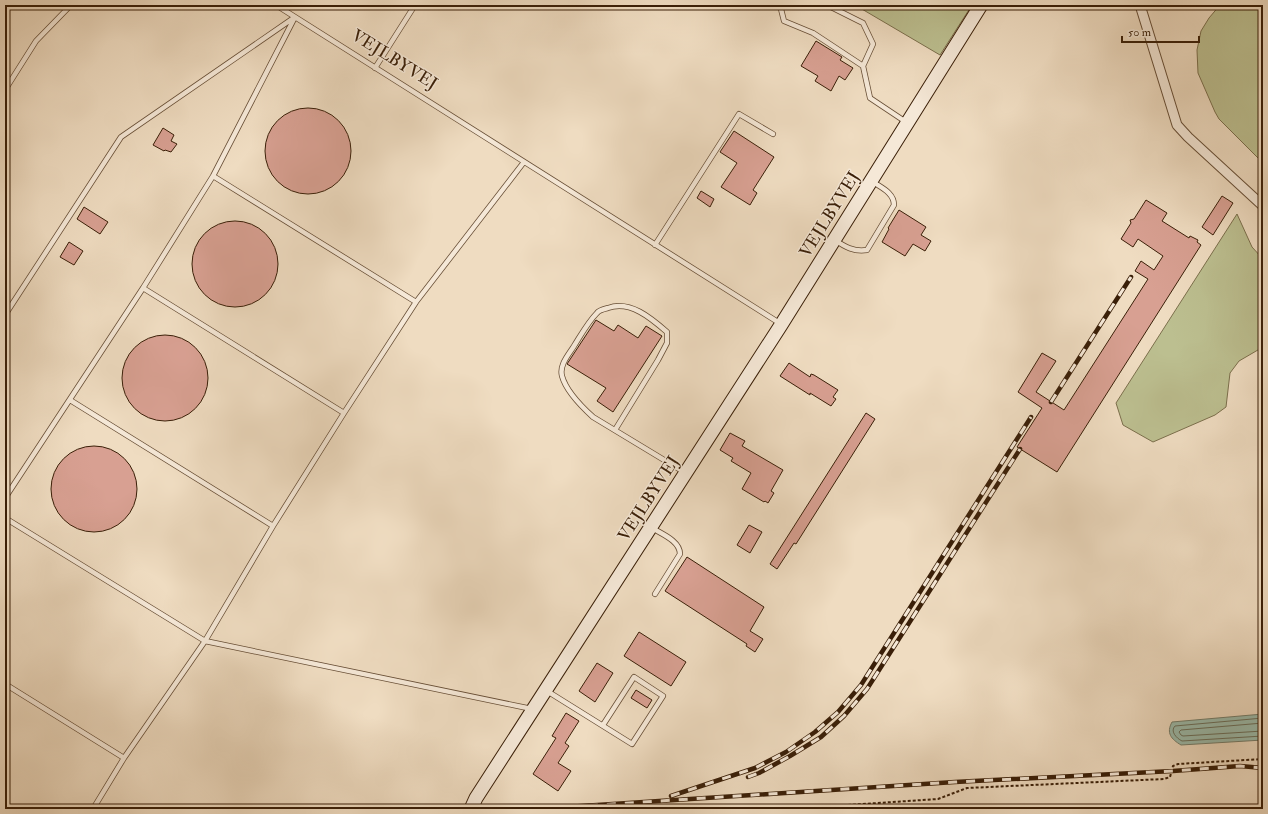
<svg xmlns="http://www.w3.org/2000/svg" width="1268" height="814" font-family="'IM FELL Double Pica',serif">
	<rect width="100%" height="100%" fill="#efdcc1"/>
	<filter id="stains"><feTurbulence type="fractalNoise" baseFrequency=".005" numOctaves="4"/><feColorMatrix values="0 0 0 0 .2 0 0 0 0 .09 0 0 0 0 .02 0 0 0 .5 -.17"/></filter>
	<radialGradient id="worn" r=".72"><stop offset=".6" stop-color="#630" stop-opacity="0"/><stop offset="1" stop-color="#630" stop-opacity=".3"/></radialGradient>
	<path fill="#bcbf90" stroke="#7b6f4c" d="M855 5H972L940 55Z
		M1220 5H1263V163L1219 119 1215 112 1198 73 1197 50 1201 31 1209 18Z
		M1237 214 1252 247 1263 259V347L1239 361 1230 373 1226 407 1215 415 1153 442 1123 425 1116 403Z"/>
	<path fill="#9bbcad" stroke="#747d6b" d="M1263 714V740L1181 745C1171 739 1166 733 1172 722Z"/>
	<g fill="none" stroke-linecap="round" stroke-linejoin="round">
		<path stroke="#6a6e5a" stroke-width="1" d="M1263 718 1175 726C1170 731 1176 738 1182 741L1263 736
			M1263 723 1181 730 1179 732 1181 735 1183 736 1263 731"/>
	</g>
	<path fill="#d8a092" stroke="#3a1f08" d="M816 41 842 57 840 60 853 68 845 80 839 76 831 91 815 81 818 76 801 66Z
		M265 151a43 43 0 1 1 86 0a43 43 0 1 1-86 0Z
		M163 128 174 135 171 141 177 144 171 152 165 150 164 151 153 145Z
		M734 131 774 157 753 190 757 193 750 205 721 187 737 163 720 152Z
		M701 191 714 199 710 207 697 198Z
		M1222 196 1233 203 1213 235 1202 227Z
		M1146 200 1167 213 1162 221 1189 238 1190 236 1198 240 1197 242 1201 245 1057 472 1017 447 1042 408 1018 392 1042 353 1056 361 1036 392 1064 410 1148 279 1135 271 1141 261 1154 270 1163 256 1138 239 1133 247 1121 239 1131 223 1130 220 1134 219Z
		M84 207 108 222 100 234 77 219Z
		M899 210 926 227 921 235 931 241 925 251 913 244 905 256 882 242 889 229 888 228Z
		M192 264a43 43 0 1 1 86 0a43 43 0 1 1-86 0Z
		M69 242 83 251 74 265 60 257Z
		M596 320 614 331 618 325 638 338 646 326 662 336 613 412 597 401 606 388 567 364Z
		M122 378a43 43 0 1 1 86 0a43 43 0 1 1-86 0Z
		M789 363 810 377 811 374 814 375 838 390 833 397 836 399 831 406 810 393V395L780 376Z
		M866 413 875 419 796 544 794 543 777 569 770 564Z
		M730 433 745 441 742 446 783 470 771 491 774 493 768 503 765 501 764 502 742 489 751 473 731 461 733 458 720 450Z
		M51 489a43 43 0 1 1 86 0a43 43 0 1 1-86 0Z
		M749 525 762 532 750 553 737 545Z
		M687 557 764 607 750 631 763 639 755 652 746 646 747 644 665 591Z
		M639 632 686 662 671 686 624 656Z
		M597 663 613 673 595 702 579 691Z
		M636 690 652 700 647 708 631 698Z
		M566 713 579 721 565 743 569 746 558 763 571 771 558 791 533 774 556 738 552 736Z"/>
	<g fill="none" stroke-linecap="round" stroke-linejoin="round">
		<g stroke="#674e36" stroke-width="6">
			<path id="lane" d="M780 5 784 21 813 33 863 66
				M827 5 863 23 873 44 863 66 870 98 906 122
				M375 68 415 5
				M5 90 36 41 71 5
				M213 176 416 302
				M835 240C845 247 854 252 867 250L894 205C894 193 882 188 873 182
				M655 245 739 114 773 134
				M143 288 344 413
				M5 315 121 137 295 17 781 324
				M70 400 273 526
				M615 430 658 360 667 343V332C651 318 630 300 608 308 604 309 599 310 597 313 588 322 581 335 574 346 569 354 559 365 562 376 566 391 582 407 593 417L684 472
				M5 498 143 288 213 176 295 17 276 5
				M5 518 205 641 273 526 344 413 416 302 524 162
				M652 528C662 534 680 541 680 554L655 594
				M5 684 124 758
				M547 691 632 744 663 696 634 677 603 725
				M93 809 124 758 205 641 532 709"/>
		</g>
		<g stroke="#674e36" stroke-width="11">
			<path id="street" d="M1140 5 1177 125 1188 137 1263 206"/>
		</g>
		<g stroke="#3a1f08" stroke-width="15">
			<path id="secondary" d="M471 809 476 798 781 325 981 5"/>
		</g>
		<path stroke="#3a1f08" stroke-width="2" stroke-dasharray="3 2" stroke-linecap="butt" d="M788 809 938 799 967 788 1164 779 1170 777 1173 766 1178 764 1263 759"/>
		<use href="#lane" stroke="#f5e8d7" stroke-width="4.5"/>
		<use href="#street" stroke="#f5e8d7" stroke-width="9"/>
		<use href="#secondary" stroke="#f5e8d7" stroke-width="13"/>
		<g stroke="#3a1f08" stroke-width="4.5">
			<path id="rail" d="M1051 402 1131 277
				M748 777 759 773 790 756 821 737 844 716 867 689 1020 449
				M671 796 755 768 786 752 815 732 838 712 861 685 1031 417
				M535 809 955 782 1173 771 1240 766 1263 768"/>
		</g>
		<use href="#rail" stroke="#f5e8d7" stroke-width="3" stroke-dasharray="9" stroke-linecap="butt"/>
	</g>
	<g text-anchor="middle" stroke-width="3" stroke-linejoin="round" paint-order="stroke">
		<g font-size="17" fill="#3a1f08" stroke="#f5e8d7">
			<text transform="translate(395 59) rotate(32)" y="6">VEJLBYVEJ</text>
			<text transform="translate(829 214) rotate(-58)" y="6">VEJLBYVEJ</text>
			<text transform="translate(648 498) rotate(-57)" y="6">VEJLBYVEJ</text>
		</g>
	</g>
	<rect width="1268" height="814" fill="none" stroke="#efdcc1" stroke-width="20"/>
	<rect x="6" y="6" width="1256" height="802" fill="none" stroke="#3a1f08" stroke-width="2"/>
	<rect x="10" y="10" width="1248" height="794" fill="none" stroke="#3a1f08"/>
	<path d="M1122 36v6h77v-6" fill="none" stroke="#3a1f08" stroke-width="2"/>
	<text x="1128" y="36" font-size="12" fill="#3a1f08" stroke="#f5e8d7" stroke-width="3" paint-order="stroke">50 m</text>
	<rect width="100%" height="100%" filter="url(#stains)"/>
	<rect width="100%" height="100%" fill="url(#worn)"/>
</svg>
